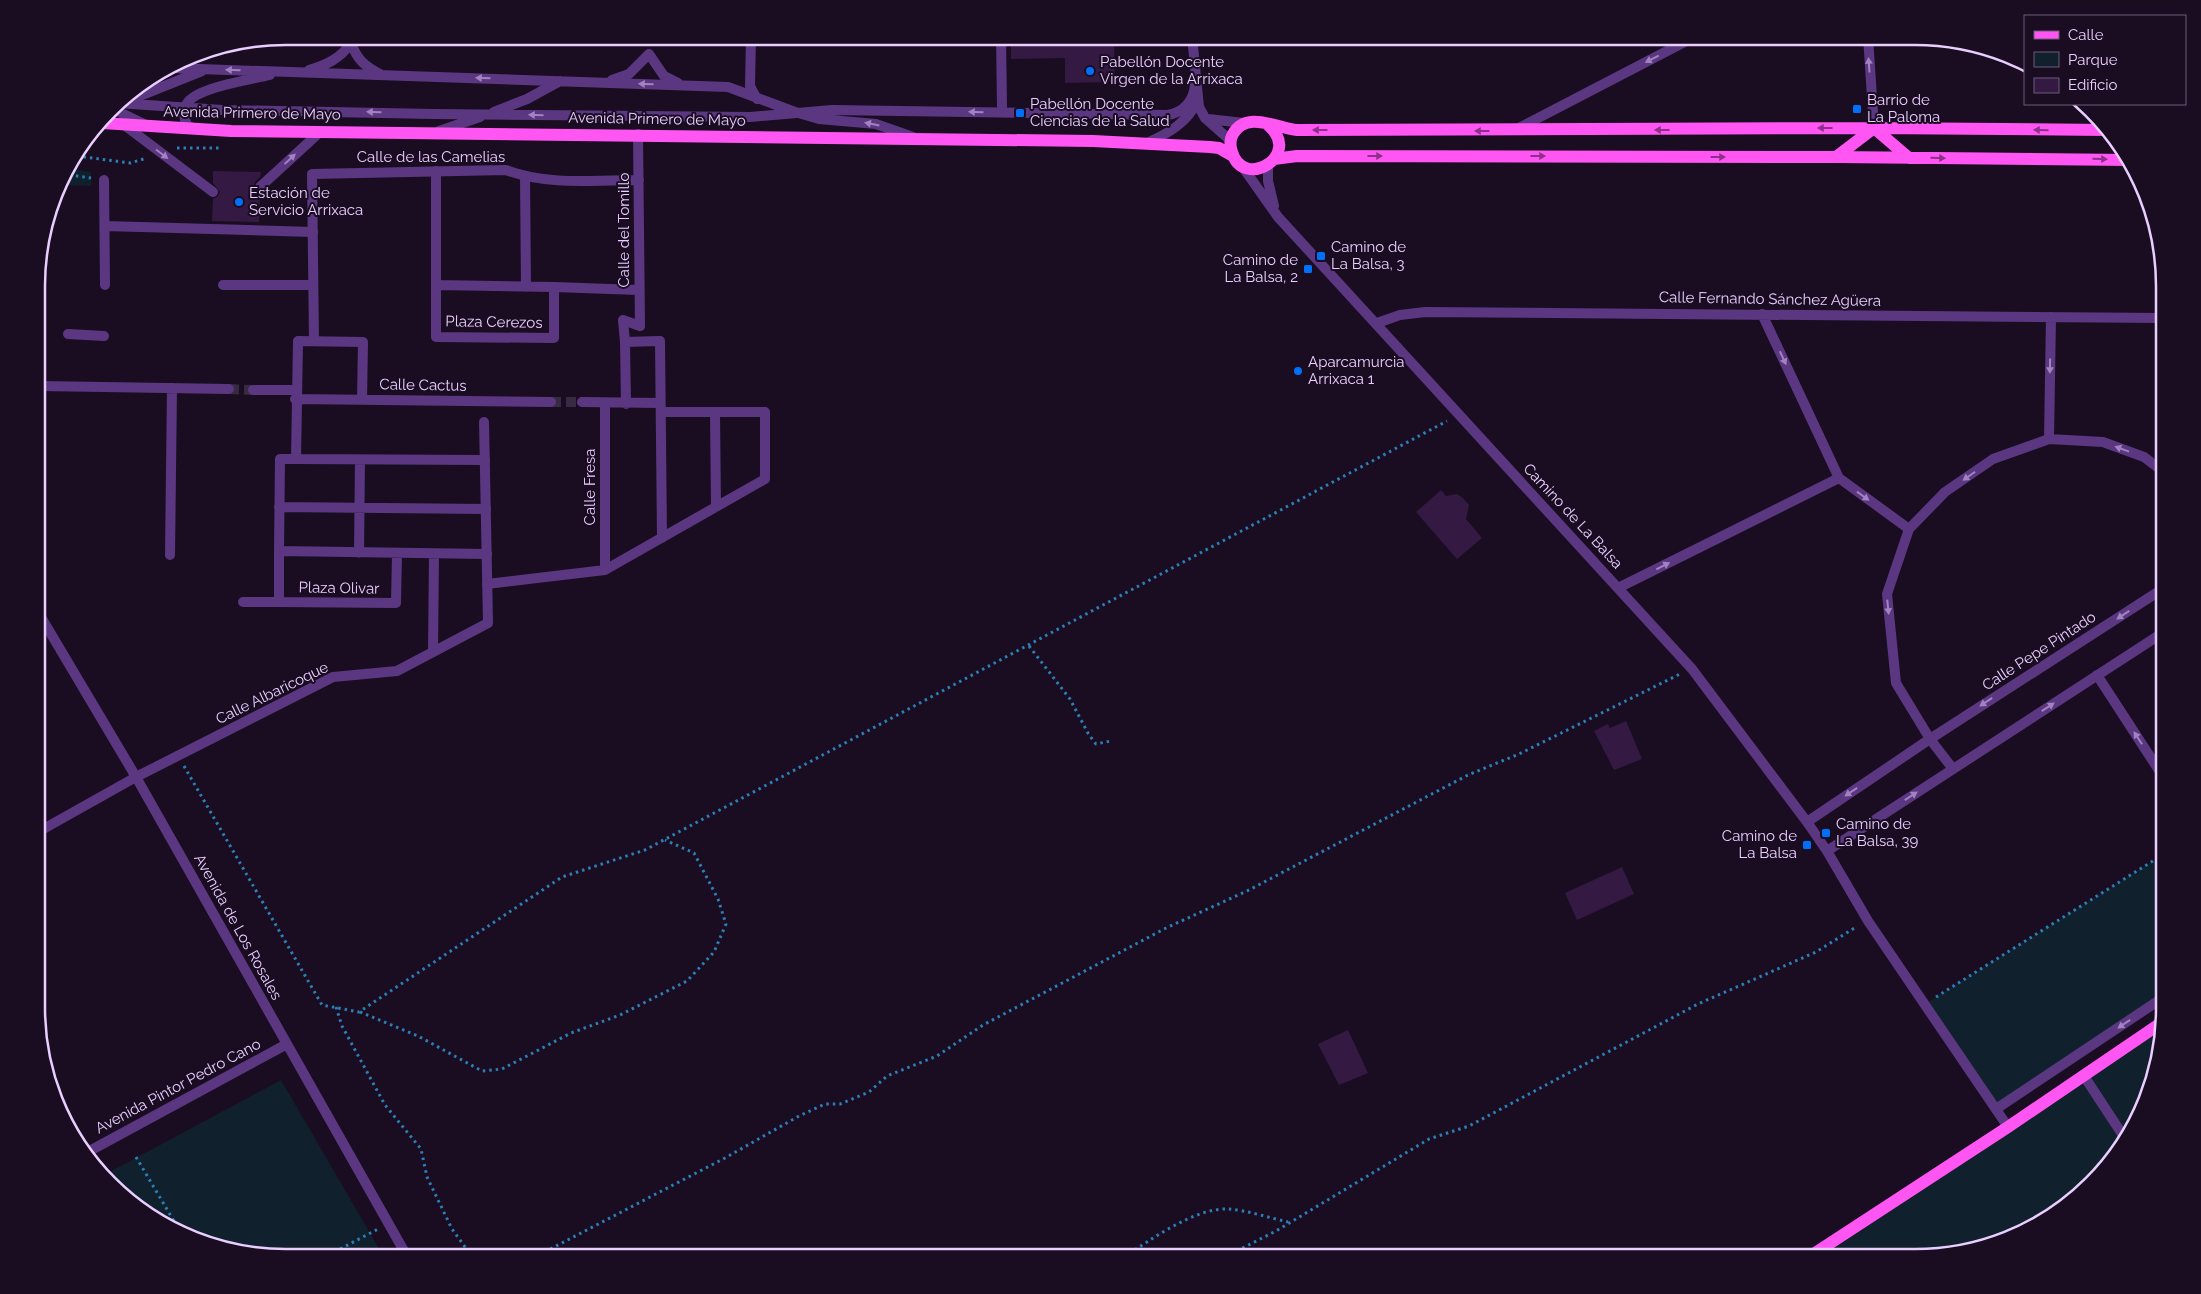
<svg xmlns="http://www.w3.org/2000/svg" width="2201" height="1294" font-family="Raleway,sans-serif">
	<rect width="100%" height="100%" fill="#1a0d22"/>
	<path fill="#10202c" d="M67 168 91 172V186L59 185 62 175Z
		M38 373 45 423 38 426Z
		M2164 854V997L1996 1109 1925 1004Z
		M2164 1024 2152 1088 2131 1133 2091 1185 2040 1224 1980 1249 1931 1257H1811Z
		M281 1080 370 1233 384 1258H286L221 1249 161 1224 110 1185 102 1176Z"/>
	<path fill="#341943" d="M1011 36H1083L1084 41H1114L1115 82 1065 83V58L1011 59Z
		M213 171 261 172 260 177 255 182 253 188 255 192 260 194 259 222 212 221 213 199 218 196 220 192 213 183Z
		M1441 490 1446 496 1457 494 1463 498 1469 505 1466 519 1482 538 1457 559 1416 512Z
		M1626 721 1642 759 1614 770 1594 731 1608 724 1610 728Z
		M1622 867 1634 894 1577 920 1565 893Z
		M1348 1030 1368 1073 1339 1085 1318 1044Z"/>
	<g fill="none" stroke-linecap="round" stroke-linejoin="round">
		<path stroke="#392a43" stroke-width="10" stroke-dasharray="10 5" stroke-linecap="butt" d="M229 389 253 390
			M551 402H582"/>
		<path stroke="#2c7fb5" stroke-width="3" stroke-dasharray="2.5 4" stroke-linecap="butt" d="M177 148H220
			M77 156 130 163 147 158
			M63 174 91 178
			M38 527 41 526 39 400
			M1029 646 1070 699 1089 735 1096 744 1111 741
			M184 766 322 1005 359 1012 562 877 645 850 1447 421
			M1936 997 2164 854
			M336 1007 342 1026 385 1105 421 1149 427 1177 452 1229 473 1258
			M360 1012 418 1036 482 1071 502 1069 571 1033 620 1015 687 981 714 952 726 924 718 899 694 853 665 840
			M136 1157 181 1233
			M1124 1257C1152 1239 1194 1208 1228 1209 1246 1210 1270 1218 1288 1222
			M1225 1257 1276 1231 1429 1139 1469 1126 1698 1004 1816 952 1856 927
			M323 1258 378 1229
			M533 1258 725 1158 799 1116 825 1104H840L869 1092 887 1076 937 1056 983 1025 1166 928 1247 891 1468 775 1519 754 1680 674"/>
		<path stroke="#5b3782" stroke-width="10" d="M751 36 750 86 757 99
			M351 43C357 59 364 66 380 74
			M170 68 728 87 795 112 819 119 876 124 913 137
			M309 70C326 65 340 59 351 43
			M612 80 629 74 649 54 664 76 678 83
			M117 103 222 110 433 114 750 117 832 110 1167 115C1183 113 1194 101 1195 84
			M122 103 202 71
			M113 109 146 125
			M494 112 527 99 560 81
			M123 124 213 192
			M194 129 187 125C184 118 182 109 188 102 200 87 250 80 270 75
			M439 131 480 117
			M260 187 321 131
			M1996 1109 2164 997"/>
		<path stroke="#5b3782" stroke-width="10" d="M1001 36 1002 106
			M436 171V337L554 338V287L436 285
			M525 177 526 287
			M104 180 105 285
			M105 226 313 232
			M223 285H313
			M554 287 639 290
			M640 326 623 320 625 342 660 341 662 538
			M68 334 104 336
			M625 342 626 404
			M40 386 229 389
			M253 390H295
			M295 399 551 402
			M582 402 660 403
			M715 412 716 507
			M296 459 485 460
			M279 507 486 509
			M279 551 280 459H296L298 341 363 342 362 400
			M359 553 360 460
			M397 554 396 603 279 602V551L487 554
			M170 555 172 388
			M605 570V403
			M487 584 605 570 765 479V412H661
			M243 602H279
			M433 652 434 554"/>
		<path stroke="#5b3782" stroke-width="10" d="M1868 36 1874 128
			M1517 129 1696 36
			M638 134 640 326
			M1147 143C1169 133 1187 123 1198 100
			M1268 165V181L1274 206
			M1242 166 1278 217 1692 669 1807 822 1827 851 1868 921 2008 1127
			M1762 314 1839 478 1909 529
			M1377 323 1400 315 1425 312 2164 318
			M314 341 312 174 506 170C549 186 595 180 639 180
			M2049 439 2051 317
			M1620 587 1839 478
			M38 612 136 777 408 1258
			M2097 675 2164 778
			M1953 769 1930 739 1896 683 1887 594 1909 529 1945 492 1993 459 2049 439 2103 442 2144 457 2164 472
			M1807 822 1930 739 2164 588
			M38 832 136 777 333 677 397 671 488 623 484 422
			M1827 851 2164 632
			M2084 1076 2126 1140
			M84 1154 287 1044"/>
		<path stroke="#5b3782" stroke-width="10" d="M1192 36 1199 107 1205 118 1231 141
			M1208 119 1244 123"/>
		<path stroke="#ff55f2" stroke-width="12" d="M102 123 231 131 1093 141 1210 147 1219 148 1233 156
			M1268 125C1304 155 1243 191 1232 152 1230 146 1230 139 1233 134 1246 110 1277 128 1297 130L1874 128 2108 130
			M1874 128 1909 158
			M1836 157 1874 128
			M1274 159 1297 156 1836 157 2130 160
			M1809 1257 2008 1127 2164 1021"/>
	</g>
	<defs><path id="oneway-solid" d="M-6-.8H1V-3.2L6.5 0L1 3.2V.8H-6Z" transform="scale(1.25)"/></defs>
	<g fill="#a282c0">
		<use href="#oneway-solid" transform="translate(1652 59) rotate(153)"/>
		<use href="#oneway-solid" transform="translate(1869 65) rotate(-94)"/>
		<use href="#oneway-solid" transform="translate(233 70) rotate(-178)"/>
		<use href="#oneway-solid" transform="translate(483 78) rotate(-178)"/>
		<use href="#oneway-solid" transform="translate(646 84) rotate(-178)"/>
		<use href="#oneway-solid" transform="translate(374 112) rotate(-179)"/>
		<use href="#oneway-solid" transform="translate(976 112) rotate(-179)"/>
		<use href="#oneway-solid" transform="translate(536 115) rotate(-179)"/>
		<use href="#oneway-solid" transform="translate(872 124) rotate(-169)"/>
		<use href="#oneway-solid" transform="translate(162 154) rotate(37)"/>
		<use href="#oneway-solid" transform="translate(290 159) rotate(-43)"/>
		<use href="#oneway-solid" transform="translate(1783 358) rotate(65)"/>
		<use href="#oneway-solid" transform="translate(2050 366) rotate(91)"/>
		<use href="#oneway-solid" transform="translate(2122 449) rotate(-160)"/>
		<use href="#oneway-solid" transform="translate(1969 476) rotate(145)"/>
		<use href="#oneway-solid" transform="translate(1863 496) rotate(36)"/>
		<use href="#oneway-solid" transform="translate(1663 566) rotate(-27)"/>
		<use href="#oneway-solid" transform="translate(1888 607) rotate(84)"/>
		<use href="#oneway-solid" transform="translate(2123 615) rotate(147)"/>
		<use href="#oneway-solid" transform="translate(1986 702) rotate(147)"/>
		<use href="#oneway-solid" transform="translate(2048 707) rotate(-33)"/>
		<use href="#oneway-solid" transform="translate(2138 738) rotate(-123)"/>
		<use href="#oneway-solid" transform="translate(1851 792) rotate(146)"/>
		<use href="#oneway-solid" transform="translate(1911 796) rotate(-33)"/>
		<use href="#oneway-solid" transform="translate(2124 1024) rotate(146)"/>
	</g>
	<g fill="#8c318a">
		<use href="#oneway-solid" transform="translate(1825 128) rotate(180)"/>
		<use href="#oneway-solid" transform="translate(1320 130) rotate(-180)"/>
		<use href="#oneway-solid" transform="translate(1662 130) rotate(180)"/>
		<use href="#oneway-solid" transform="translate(2041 130) rotate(-179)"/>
		<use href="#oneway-solid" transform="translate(1482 131) rotate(-180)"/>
		<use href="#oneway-solid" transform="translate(1375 156)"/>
		<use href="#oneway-solid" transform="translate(1538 156)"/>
		<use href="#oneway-solid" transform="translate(1718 157)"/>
		<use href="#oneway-solid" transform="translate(1938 158) rotate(1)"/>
		<use href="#oneway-solid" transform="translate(2100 159) rotate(1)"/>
	</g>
	<g fill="#0070f9" stroke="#1a0d22" stroke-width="2">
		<circle cx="1090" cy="71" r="5"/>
		<rect x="1852" y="104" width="10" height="10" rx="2.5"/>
		<rect x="1015" y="108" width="10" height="10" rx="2.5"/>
		<circle cx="239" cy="202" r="5"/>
		<rect x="1316" y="251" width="10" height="10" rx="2.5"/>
		<rect x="1303" y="264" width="10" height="10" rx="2.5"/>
		<circle cx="1298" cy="371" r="5"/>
		<rect x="1821" y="828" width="10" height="10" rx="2.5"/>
		<rect x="1802" y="840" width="10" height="10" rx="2.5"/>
	</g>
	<g text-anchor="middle" stroke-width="4" stroke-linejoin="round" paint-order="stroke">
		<g font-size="15" fill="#e9ceff" stroke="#1a0d22" text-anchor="start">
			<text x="1100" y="67">Pabellón Docente<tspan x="1100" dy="17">Virgen de la Arrixaca</tspan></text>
			<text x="1867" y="105">Barrio de<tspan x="1867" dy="17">La Paloma</tspan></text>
			<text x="1030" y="109">Pabellón Docente<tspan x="1030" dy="17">Ciencias de la Salud</tspan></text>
			<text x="249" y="198">Estación de<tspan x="249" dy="17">Servicio Arrixaca</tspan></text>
			<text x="1331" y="252">Camino de<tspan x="1331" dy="17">La Balsa, 3</tspan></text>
			<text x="1298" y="265" text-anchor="end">Camino de<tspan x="1298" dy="17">La Balsa, 2</tspan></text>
			<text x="1308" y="367">Aparcamurcia<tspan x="1308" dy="17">Arrixaca 1</tspan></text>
			<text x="1836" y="829">Camino de<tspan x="1836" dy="17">La Balsa, 39</tspan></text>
			<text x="1797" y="841" text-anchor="end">Camino de<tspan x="1797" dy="17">La Balsa</tspan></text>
		</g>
		<g font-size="15" fill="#e9ceff" stroke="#1a0d22">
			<text transform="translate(252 113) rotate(1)" y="5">Avenida Primero de Mayo</text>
			<text transform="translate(657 119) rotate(1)" y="5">Avenida Primero de Mayo</text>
			<text x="431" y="162">Calle de las Camelias</text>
			<text transform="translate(624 230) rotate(-90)" y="5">Calle del Tomillo</text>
			<text transform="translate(1770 299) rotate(1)" y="5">Calle Fernando Sánchez Agüera</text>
			<text transform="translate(494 322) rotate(1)" y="5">Plaza Cerezos</text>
			<text transform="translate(423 385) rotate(1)" y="5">Calle Cactus</text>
			<text transform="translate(590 487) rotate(-90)" y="5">Calle Fresa</text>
			<text transform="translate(1573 516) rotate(47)" y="5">Camino de La Balsa</text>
			<text transform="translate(339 588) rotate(1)" y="5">Plaza Olivar</text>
			<text transform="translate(2039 651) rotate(-33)" y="5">Calle Pepe Pintado</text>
			<text transform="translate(272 693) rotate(-26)" y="5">Calle Albaricoque</text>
			<text transform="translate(238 927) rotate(61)" y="5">Avenida de Los Rosales</text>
			<text transform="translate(178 1086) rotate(-28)" y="5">Avenida Pintor Pedro Cano</text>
		</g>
	</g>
	<path d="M0 0H2201V1294H0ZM286 45H1915A241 241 0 0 1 2156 286V1008A241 241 0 0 1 1915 1249H286A241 241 0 0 1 45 1008V286A241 241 0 0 1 286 45Z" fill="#1a0d22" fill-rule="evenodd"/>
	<path fill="none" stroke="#e9ceff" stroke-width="2.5" d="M286 45H1915A241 241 0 0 1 2156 286V1008A241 241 0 0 1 1915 1249H286A241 241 0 0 1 45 1008V286A241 241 0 0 1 286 45Z"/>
	<rect x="2024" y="15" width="162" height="90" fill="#1a0d22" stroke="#6d5a7a"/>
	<rect x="2034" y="31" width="25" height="8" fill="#ff55f2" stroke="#6d5a7a"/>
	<text x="2068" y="40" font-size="15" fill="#e9ceff">Calle</text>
	<rect x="2034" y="52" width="25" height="15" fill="#10202c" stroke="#6d5a7a"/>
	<text x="2068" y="65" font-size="15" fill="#e9ceff">Parque</text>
	<rect x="2034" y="78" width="25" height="15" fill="#341943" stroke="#6d5a7a"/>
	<text x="2068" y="90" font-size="15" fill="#e9ceff">Edificio</text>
</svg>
